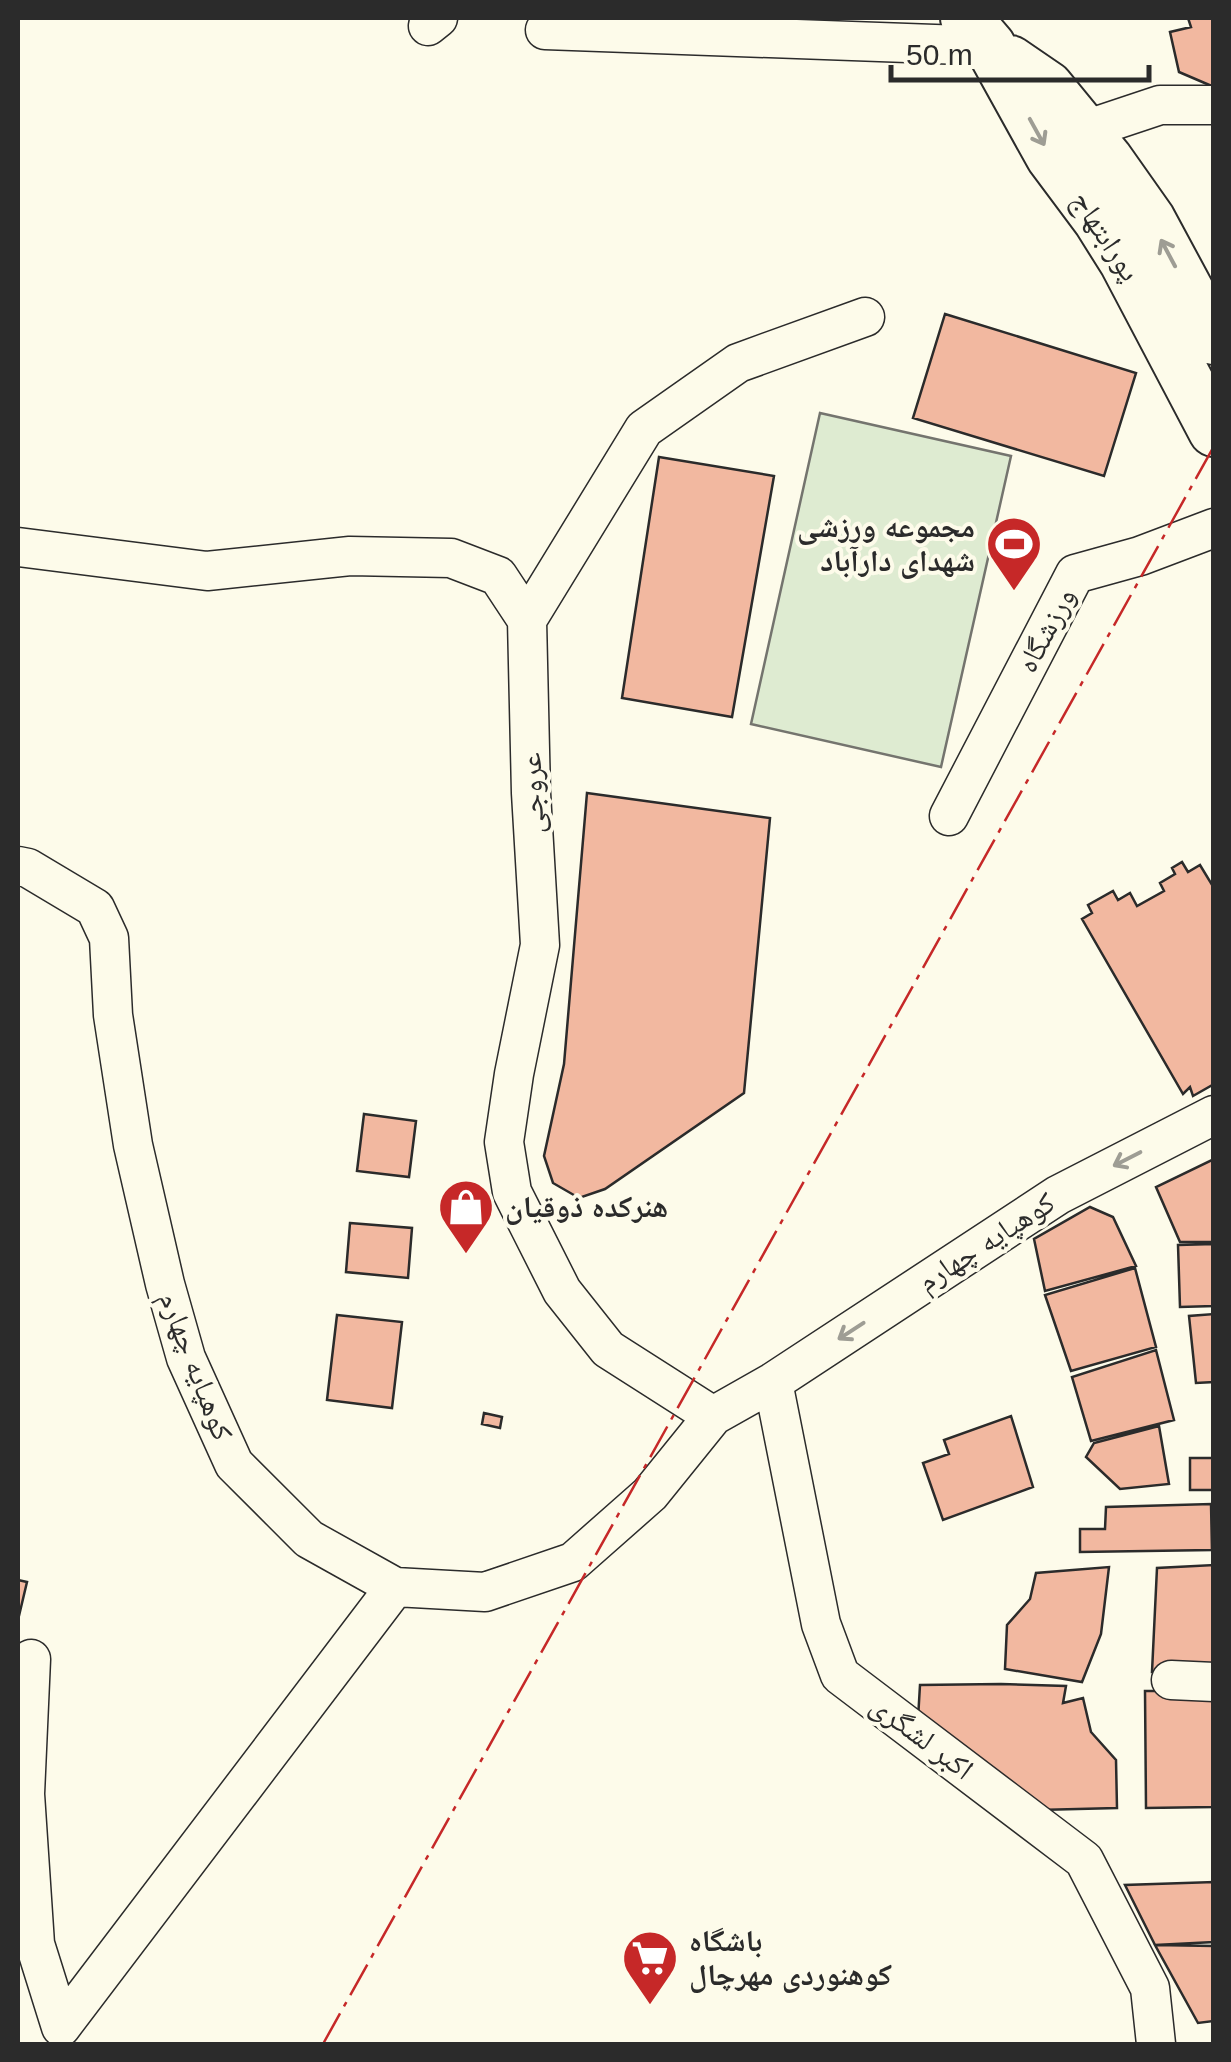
<svg xmlns="http://www.w3.org/2000/svg" width="1231" height="2062" font-family="Arial,'Noto Naskh Arabic',sans-serif">
	<rect width="100%" height="100%" fill="#fdfbea"/>
	<path fill="#deebd1" stroke="#74746e" stroke-width="2.5" d="M820 413 1011 456 941 767 751 724Z"/>
	<path fill="#f2b8a0" stroke="#2b2b2b" stroke-width="2.5" d="M1188 18H1214V87L1179 72 1170 32 1191 27Z
		M945 314 1136 373 1104 476 913 418Z
		M659 457 774 476 732 717 622 698Z
		M587 793 770 818 744 1093 605 1189 579 1198 553 1183 544 1156 564 1064Z
		M1182 862 1188 872 1200 865 1214 888V1084L1193 1096 1190 1087 1183 1094 1082 919 1092 913 1088 905 1113 891 1118 900 1130 893 1137 906 1164 891 1160 883 1175 874 1172 868Z
		M364 1114 416 1121 409 1177 357 1171Z
		M1214 1159V1242H1180L1156 1187Z
		M1090 1207 1113 1217 1136 1266 1045 1291 1034 1239Z
		M350 1223 412 1228 408 1278 346 1272Z
		M1214 1244V1306L1180 1307 1178 1245Z
		M1135 1268 1156 1347 1071 1371 1045 1295Z
		M1214 1314V1382L1196 1383 1189 1316Z
		M337 1315 402 1322 392 1408 327 1400Z
		M1156 1350 1174 1420 1091 1441 1072 1377Z
		M484 1413 502 1417 500 1428 482 1424Z
		M1011 1416 1033 1487 943 1520 923 1463 949 1454 944 1440Z
		M1159 1426 1169 1484 1120 1489 1086 1457 1094 1443Z
		M1190 1458H1214V1490H1190Z
		M1211 1504 1212 1550 1080 1552V1529H1105L1106 1507Z
		M1214 1565V1669L1152 1672 1157 1568Z
		M1109 1567 1101 1634 1082 1682 1005 1669 1007 1625 1030 1599 1036 1573Z
		M18 1580 27 1582 18 1620Z
		M1001 1684 1066 1686 1063 1703 1083 1698 1091 1732 1116 1760 1117 1808 1038 1810 918 1719 920 1685Z
		M1145 1691H1214V1807L1146 1808Z
		M1214 1882V1942L1155 1945 1125 1885Z
		M1155 1945 1214 1946V2021L1198 2023Z"/>
	<g fill="none" stroke-linecap="round" stroke-linejoin="round">
		<g stroke="#2b2b2b" stroke-width="41">
			<path id="minor" d="M428 26 438 18
				M545 30 990 46
				M1085 130 1160 105H1214
				M18 547 207 571 350 556 451 558 498 576 527 620 531 793 540 945 514 1074 504 1142 512 1192 562 1291 608 1349 713 1416
				M527 620 644 429 738 363 865 317
				M949 816 1075 574 1140 556 1214 528
				M18 866 28 868 95 908 109 938 113 1015 133 1145 165 1284 186 1358 234 1464 309 1539 395 1587 485 1592 573 1562 650 1494 713 1416 773 1382 1058 1195 1214 1115
				M773 1382 821 1624 840 1675 1084 1860 1150 1988 1156 2044
				M31 1659 25 1794 35 1944 61 2027 395 1587
				M1171 1680 1214 1682"/>
		</g>
		<g stroke="#2b2b2b" stroke-width="54">
			<path id="major" d="M966 18 990 46 1051 156 1098 219 1125 262 1214 431
				M1010 61 1048 87 1107 159 1150 220 1214 339"/>
		</g>
		<use href="#minor" stroke="#fdfbea" stroke-width="38"/>
		<use href="#major" stroke="#fdfbea" stroke-width="50"/>
		<path stroke="#c62828" stroke-width="2.5" stroke-dasharray="35 8 5 8" stroke-linecap="butt" d="M323 2044 1214 446"/>
	</g>
	<defs><path id="oneway-shaft" d="M-6 0H5M1.5-3L5.5 0L1.5 3" fill="none" stroke-width="1.6" stroke-linecap="round" stroke-linejoin="round" transform="scale(2.5)"/></defs>
	<g stroke="#9e9d94">
		<use href="#oneway-shaft" transform="translate(1037 132) rotate(61)"/>
		<use href="#oneway-shaft" transform="translate(1168 253) rotate(-118)"/>
		<use href="#oneway-shaft" transform="translate(1127 1159) rotate(153)"/>
		<use href="#oneway-shaft" transform="translate(851 1331) rotate(147)"/>
	</g>
	<defs>
		<g id="stadium-pin" transform="scale(2.875)"><path d="M0 17L-7.5 6A9.5 9.5 0 1 1 7.5 6Z" fill="#c62828" stroke="#fdfbea"/><path d="M0-5a6.5 5 0 1 0 0 10a6.5 5 0 1 0 0-10ZM-3.5-1.8h7v3.6h-7Z" fill="#fff"/></g>
		<g id="shop-pin" transform="scale(2.875)"><path d="M0 17L-7.5 6A9.5 9.5 0 1 1 7.5 6Z" fill="#c62828" stroke="#fdfbea"/><path d="M-5-2.5h2.3a2.7 3.5 0 0 1 5.4 0H5L5.5 6h-11ZM-1.5-2.5h3a1.5 2.3 0 0 0-3 0Z" fill="#fff"/></g>
		<g id="supermarket-pin" transform="scale(2.875)"><path d="M0 17L-7.5 6A9.5 9.5 0 1 1 7.5 6Z" fill="#c62828" stroke="#fdfbea"/><path d="M-6-5.5h2.5l.6 2H6L4.5 2H-2.5L-4.4-4H-6ZM-1.5 3.2a1.3 1.3 0 1 0 .1 0ZM3 3.2a1.3 1.3 0 1 0 .1 0Z" fill="#fff"/></g>
	</defs>
	<g fill-rule="evenodd">
		<use href="#stadium-pin" x="1014" y="544"/>
		<use href="#shop-pin" x="466" y="1207"/>
		<use href="#supermarket-pin" x="650" y="1958"/>
	</g>
	<g text-anchor="middle" stroke-width="8" stroke-linejoin="round" paint-order="stroke">
		<g font-size="30" fill="#2b2b2b" stroke="#fdfbea">
			<text transform="translate(1106 236) rotate(57)" y="10">پورابتهاج</text>
			<text transform="translate(1046 630) rotate(-62)" y="10">ورزشگاه</text>
			<text transform="translate(532 793) rotate(-92)" y="10">عروجی</text>
			<text transform="translate(986 1242) rotate(-33)" y="10">کوهپایه چهارم</text>
			<text transform="translate(196 1366) rotate(69)" y="10">کوهپایه چهارم</text>
			<text transform="translate(922 1737) rotate(37)" y="10">اکبر لشگری</text>
		</g>
		<g font-size="30" font-weight="bold" fill="#2b2b2b" stroke="#fdfbea" text-anchor="start">
			<text x="975" y="537" text-anchor="end">مجموعه ورزشی<tspan x="975" dy="34">شهدای دارآباد</tspan></text>
			<text x="505" y="1217">هنرکده ذوقیان</text>
			<text x="689" y="1951">باشگاه<tspan x="689" dy="34">کوهنوردی مهرچال</tspan></text>
		</g>
	</g>
	<rect width="1231" height="2062" fill="none" stroke="#2b2b2b" stroke-width="40"/>
	<path d="M891 65v15h258v-15" fill="none" stroke="#2b2b2b" stroke-width="5"/>
	<text x="906" y="65" font-size="30" fill="#2b2b2b" stroke="#fdfbea" stroke-width="8" paint-order="stroke">50 m</text>
</svg>
